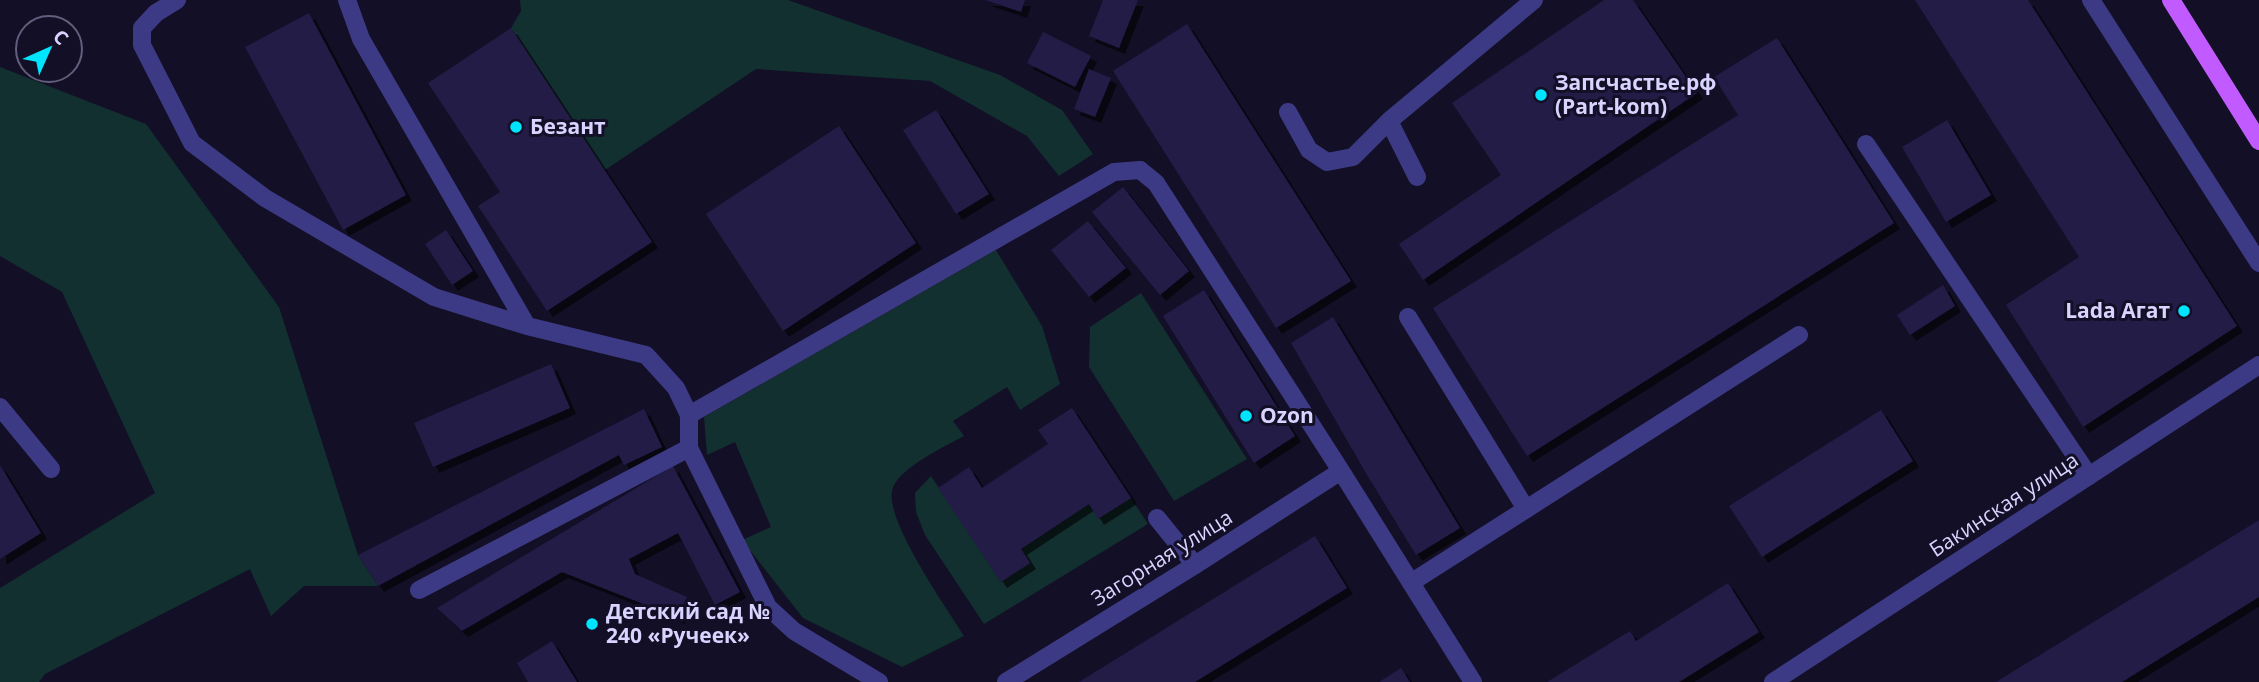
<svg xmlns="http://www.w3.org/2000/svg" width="2259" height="682" font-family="'Open Sans',sans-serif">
	<defs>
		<filter id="shadow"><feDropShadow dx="6" dy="6" stdDeviation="0" flood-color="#0009"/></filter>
	</defs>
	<rect width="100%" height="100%" fill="#130f26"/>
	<path fill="#12302f" d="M520 0H788L1000 75 1062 110 1093 154 1059 176 1027 136 930 81 756 69 605 170 511 28 521 11Z
		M0 67 146 124 279 307 358 555 378 586H304L271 616 250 569 45 674 39 682H0V588L155 493 62 292 0 256Z
		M996 250 1042 326 1060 384 1020 410 1007 387 953 421 964 436C946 446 896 469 892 491 886 522 946 607 964 636L902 667 803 618 742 540 771 527 735 442 707 455 704 417Z
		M1141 293 1247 459 1174 501 1089 367 1090 327Z
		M931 476 1001 582 1030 563 1021 549 1089 504 1099 519 1131 498 1148 524 984 624 925 535 916 512 915 493Z"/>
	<path fill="#241b47" filter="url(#shadow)" d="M985 0H1025L1021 12Z
		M1103 0H1138L1119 48 1089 36Z
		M1604 0H1633L1697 93 1423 280 1399 244 1501 175 1452 103Z
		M1915 0H2028L2237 326 2083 427 2006 305 2079 257Z
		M309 13 406 195 343 230 245 47Z
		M1187 24 1351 281 1276 328 1113 71Z
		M511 28 652 242 547 311 478 206 500 192 428 83Z
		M1043 32 1091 56 1075 87 1027 63Z
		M1777 38 1894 223 1527 456 1433 308 1738 115 1714 77Z
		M1089 69 1111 78 1095 117 1074 109Z
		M936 110 989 194 956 214 903 130Z
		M1947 120 1991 195 1946 222 1902 147Z
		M839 126 916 243 783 331 706 214Z
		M1123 187 1189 271 1160 295 1092 212Z
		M1088 221 1126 268 1089 297 1051 250Z
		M446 230 473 271 452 285 425 244Z
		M1943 285 1955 306 1910 335 1897 315Z
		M1204 290 1295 436 1254 463 1163 316Z
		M1333 317 1460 528 1416 555 1367 475 1291 343Z
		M551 364 570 408 433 467 414 423Z
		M1072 408 1131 498 1098 519 1089 504 1021 549 1030 563 1001 582 938 488 969 467 982 488 1048 444 1038 430Z
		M644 409 662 447 624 465 619 455 378 586 358 555Z
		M1881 410 1913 461 1762 557 1729 506Z
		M0 465 41 533 0 559Z
		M673 466 740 592 715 605 678 533 629 559 635 574 687 597 679 618 562 572 462 631 437 608Z
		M2259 520V597L2122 682H1996Z
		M1315 536 1347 588 1195 682H1079Z
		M1728 583 1759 632 1679 682H1547L1630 631 1636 641Z
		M552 641 577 682H528L517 663Z
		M1401 668 1410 682H1379Z"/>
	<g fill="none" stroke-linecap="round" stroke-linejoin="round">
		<path stroke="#3d3a85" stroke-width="18" d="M177 0 156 13 142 28V45L192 143 265 198 434 297 527 326
			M347 0 361 39 527 326 646 355 676 388 689 415
			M1288 112 1309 150 1327 162 1353 157 1389 121
			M1866 144 2089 476
			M1417 177 1389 121 1534 0
			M1408 317 1526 509
			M0 407 51 469
			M1157 518 1195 565
			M1412 582 1799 335
			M419 590 689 448
			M879 682 794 631 768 607 689 448V415L1114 172 1140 170"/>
		<path stroke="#3d3a85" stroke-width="18" d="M2091 0 2259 263
			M1140 170 1156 183 1341 471 1473 682
			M1006 682 1195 565 1341 471
			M1773 682 2259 365"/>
		<path stroke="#c25bff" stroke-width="18" d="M2171 0 2259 141"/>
	</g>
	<g fill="#00e5ff" stroke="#130f26" stroke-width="2.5">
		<circle cx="1541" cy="95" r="7"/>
		<circle cx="516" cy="127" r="7"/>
		<circle cx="2184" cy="311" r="7"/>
		<circle cx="1246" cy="416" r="7"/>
		<circle cx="592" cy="624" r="7"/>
	</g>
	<g text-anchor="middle" stroke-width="6" stroke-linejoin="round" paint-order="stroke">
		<g font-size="21" font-weight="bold" fill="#d9d4ff" stroke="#130f26" text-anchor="start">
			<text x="1555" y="90">Запсчастье.рф<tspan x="1555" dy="24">(Part-kom)</tspan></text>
			<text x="530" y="134">Безант</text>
			<text x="2170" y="318" text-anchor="end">Lada Агат</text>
			<text x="1260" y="423">Ozon</text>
			<text x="606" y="619">Детский сад №<tspan x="606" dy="24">240 «Ручеек»</tspan></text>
		</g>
		<g font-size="21" fill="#d9d4ff" stroke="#130f26">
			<text transform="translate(2004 505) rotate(-33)" y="7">Бакинская улица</text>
			<text transform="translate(1162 558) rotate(-32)" y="7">Загорная улица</text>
		</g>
	</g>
	<g transform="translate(49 49) rotate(45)"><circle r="33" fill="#130f26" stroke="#625e7d" stroke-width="2"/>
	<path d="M0-5L12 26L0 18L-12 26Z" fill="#00e5ff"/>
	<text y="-10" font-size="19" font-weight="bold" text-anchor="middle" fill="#d9d4ff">С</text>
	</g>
</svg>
